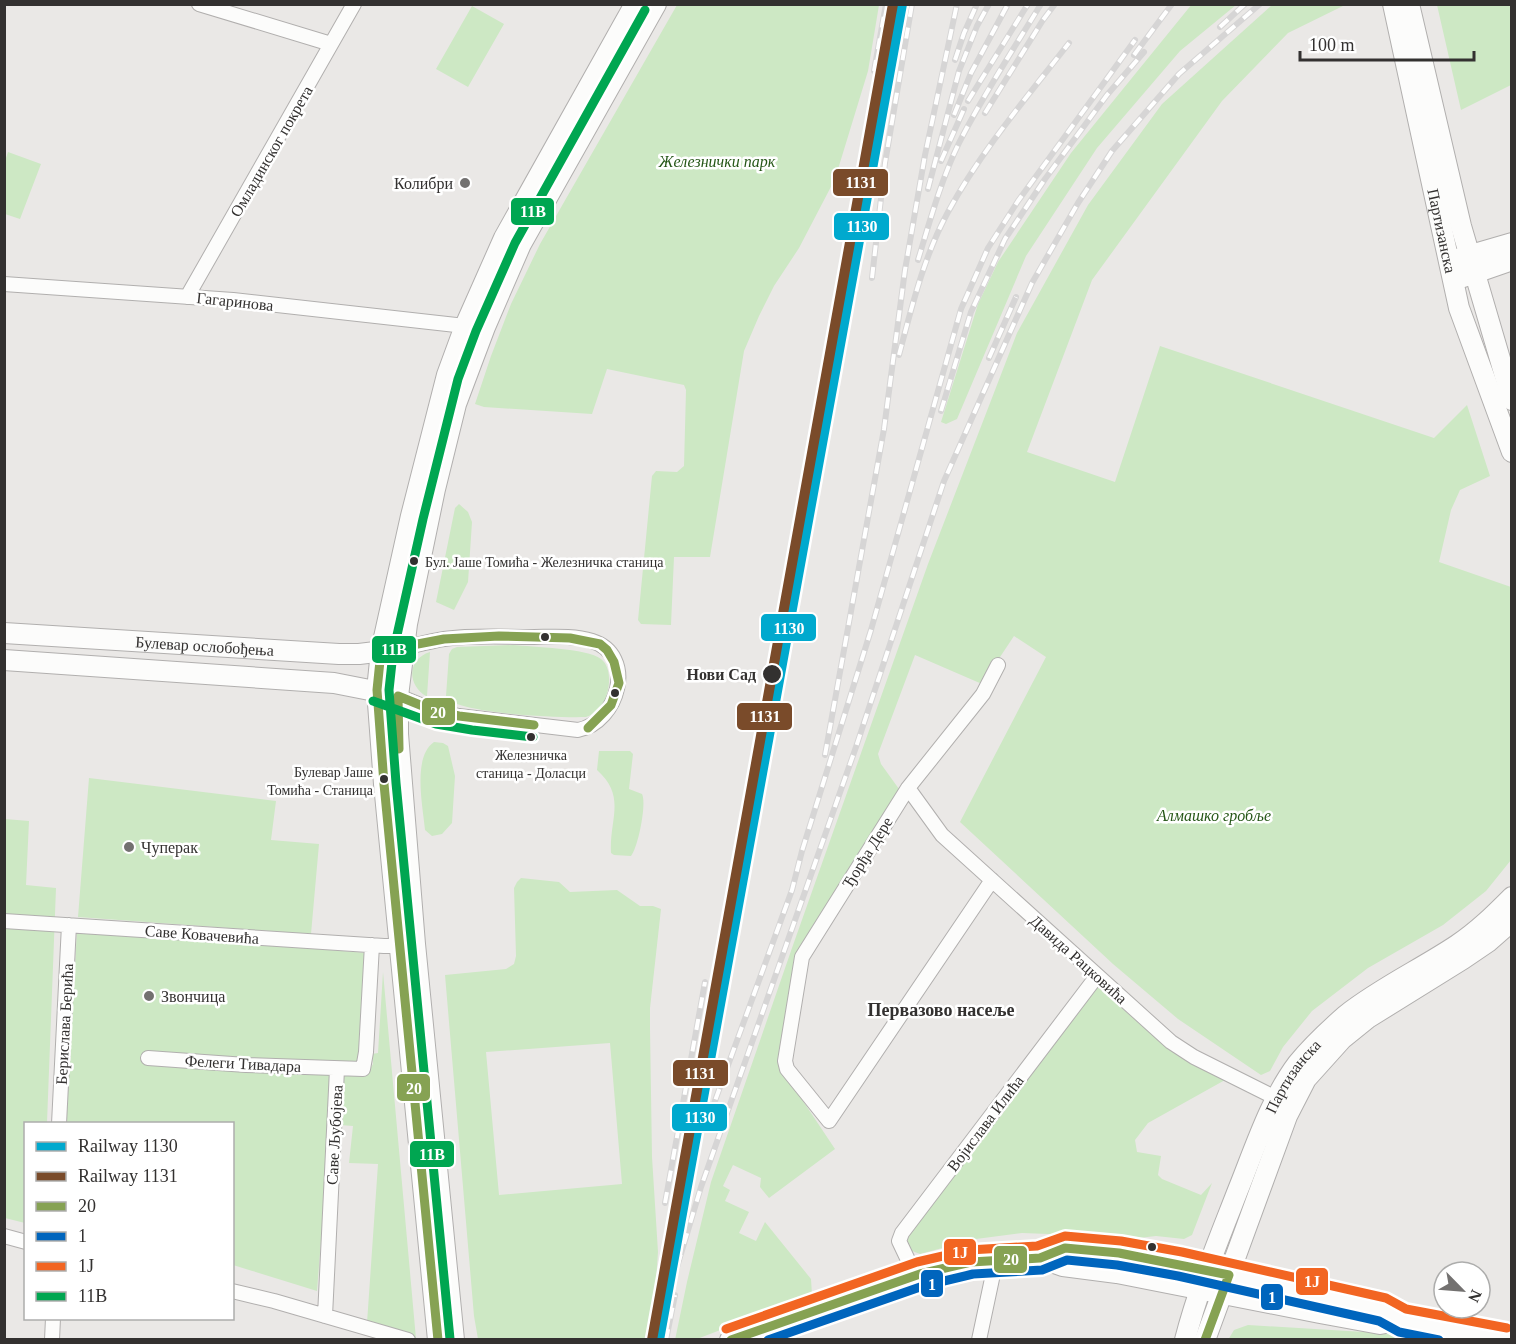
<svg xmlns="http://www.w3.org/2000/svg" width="1516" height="1344" font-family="'Times New Roman',serif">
	<rect width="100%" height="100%" fill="#eae8e6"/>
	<path fill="#cde8c4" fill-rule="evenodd" d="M1192 4 1236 5 1180 51 1097 148 1026 256 957 419 946 424 941 422 978 304 998 262 1071 153Z
		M677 5H879L868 71 835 179 799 248 774 286 759 316 744 351 710 557H674L671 625 641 624 638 620 652 476 656 471 677 472 684 466 686 390 684 385 607 369 592 414 484 407 475 404 491 356 511 304 540 244Z
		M1272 5H1345L1288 33 1222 101 1092 280 1027 452 1115 482 1160 346 1434 438 1467 405 1490 476 1460 490 1451 510 1439 562 1511 587V860L1486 891 1443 925 1368 968 1312 1011 1283 1047 1270 1071 1261 1075 1178 1019 1113 964 960 822 1046 657 1014 636 982 684 915 655 878 754 881 764 899 789 806 937 797 956 779 1065 835 1149 769 1198 760 1187 761 1178 733 1165 723 1186 730 1190 725 1201 749 1212 739 1233 756 1241 765 1222 811 1279 812 1295 697 1339 675 1340 687 1282 711 1182 792 948 928 564 1017 333 1088 205 1162 104Z
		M1437 5H1511V85L1461 110Z
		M472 6 504 24 468 87 436 69Z
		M8 152 41 164 20 219 5 214V161Z
		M459 504 468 512 472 522 468 582 454 610 436 602 455 508Z
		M513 645C532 647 587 648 601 659 610 666 610 680 608 690 605 703 599 713 586 717 557 718 471 714 448 700L446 696 449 654 452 649 457 647Z
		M430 652 427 696H426C407 685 407 659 430 652Z
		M434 742 443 743 448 746 455 776 452 823 442 834 432 836 425 830C423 807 412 757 434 742Z
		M599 751H630L633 754 629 789 642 794C647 803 638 848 631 856L614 855 611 853C609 819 627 797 597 770Z
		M89 778 276 801 271 840 319 844 311 934 78 917Z
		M5 819 29 821 26 885 56 888 47 1123 26 1124 25 1223 5 1218Z
		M521 878 559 882 570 892 617 890 640 906H653L661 909 650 1008V1029L652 1157 658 1252 655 1296 647 1339H478L474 1316 445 975 506 969 514 964 516 956 514 888 517 882ZM610 1043 622 1184 499 1195 486 1052Z
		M77 930 367 953 358 1064 335 1063 317 1291 233 1265 232 1124H66Z
		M383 972 416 1339 367 1323 378 1164 349 1163 353 1126 340 1125 344 1074H367L373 1064 372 1054 378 1053Z
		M1098 987 1166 1047 1225 1080 1148 1123 1135 1140 1137 1152 1161 1156 1158 1175 1162 1179 1201 1195 1212 1183 1192 1235 1184 1239 1156 1236 1113 1241 1103 1236 1022 1233 976 1239 920 1254 912 1251 907 1243 909 1235Z
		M1248 1325 1397 1334 1422 1339 1228 1340 1234 1330Z"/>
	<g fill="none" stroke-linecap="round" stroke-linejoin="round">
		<g stroke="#b1afae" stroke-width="16">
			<path id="street" d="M199 4 331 44
				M4 284 233 300 465 326
				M187 297 354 4
				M398 696 435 711 459 716 578 730C619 722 637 655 592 641 573 635 551 637 532 637 503 637 473 635 444 639 431 641 417 645 404 648
				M908 788 942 835 1171 1042 1194 1057 1276 1098
				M992 880 829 1121 787 1069 785 1061 802 957 908 788 983 694 998 665
				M4 921 384 946H400
				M148 1058 246 1065 363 1069 366 1052 372 945
				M59 1124 69 925
				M4 1236 26 1242
				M920 1274 908 1260 899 1241 902 1233 1097 976
				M232 1291 274 1301 408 1340
				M325 1316 337 1069
				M52 1340 53 1318
				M979 1340 996 1260"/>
		</g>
		<g stroke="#b1afae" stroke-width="22">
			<g id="secondary">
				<path id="s1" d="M1393 4 1459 308 1512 452"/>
				<path d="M1409 4 1461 226 1512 400"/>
				<path d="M1457 259 1512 243"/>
				<path d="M1463 277 1512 260"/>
				<path id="s2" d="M4 633 339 654H359L392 650"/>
				<path d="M4 660 334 683 390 694"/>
				<path d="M1040 1258 1063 1266 1117 1273 1320 1313 1380 1324 1402 1320"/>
				<path d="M438 1340 384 784 377 690 381 651 411 516 447 375 465 326 504 238 635 4"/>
				<path d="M454 1340 415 944 398 734V696L407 624 435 489 456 404 485 327 521 244 656 4"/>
				<path d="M730 1340 920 1274 971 1262 1040 1258 1065 1248 1119 1253 1180 1264 1383 1310 1402 1320 1505 1340"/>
				<path id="s3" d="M1185 1340C1198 1289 1219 1239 1238 1190 1255 1148 1270 1100 1298 1063 1312 1046 1329 1030 1346 1015 1380 988 1421 969 1457 945 1478 931 1494 915 1512 897"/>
				<path d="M1205 1340 1287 1116 1306 1079 1342 1039 1368 1018 1463 959 1488 942 1512 921"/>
			</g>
		</g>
		<use href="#street" stroke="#fcfcfb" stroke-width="14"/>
		<use href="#secondary" stroke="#fcfcfb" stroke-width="20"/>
		<g stroke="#d6d5d5" stroke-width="6">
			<path id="rail" d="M1220 27 1245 4
				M1134 55 1172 4
				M955 60 964 33 977 4
				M874 71 886 4
				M968 101 1028 4
				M985 113 1043 20 1055 4
				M954 115 971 73 1008 4
				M941 161 964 109
				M928 189 959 71 977 26 989 4
				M918 260C930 221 941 180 959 143 983 95 1013 50 1041 4
				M872 278 885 163 912 4
				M899 355C912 306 924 256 948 212 981 151 1027 97 1069 43
				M989 358 1016 297
				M941 411 971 312 1005 239 1045 179 1107 95 1144 52
				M825 755 884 429 905 270 925 155 957 4
				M708 1120 792 890 802 851 871 630 961 309 988 248 1018 201 1135 40
				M665 1203 705 982
				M665 1307 701 1187 856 747 944 481 1032 283 1078 203 1112 151 1179 74 1260 4
				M666 1340 675 1295"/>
		</g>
		<use href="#rail" stroke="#fff" stroke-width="4" stroke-dasharray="11" stroke-linecap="butt"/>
		<g stroke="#fff" stroke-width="14">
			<path id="bus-1" d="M399 749 398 696 435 711 459 716 534 725
				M438 1340 384 784 377 690 381 651 444 639 499 636 570 638 600 644 607 650 614 662 619 683 611 705 588 728
				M731 1340 920 1274 971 1262 1040 1258 1065 1248 1119 1253 1229 1275 1205 1340"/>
		</g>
		<g stroke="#fff" stroke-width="14">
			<path id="bus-2" d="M768 1340 923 1286 973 1274 1042 1270 1067 1260 1117 1265 1178 1276 1379 1321 1399 1332 1439 1340"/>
		</g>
		<g stroke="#fff" stroke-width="14">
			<path id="bus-3" d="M726 1329 917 1262 969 1250 1037 1246 1065 1236 1121 1241 1182 1252 1386 1298 1406 1309 1507 1328"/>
		</g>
		<g stroke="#fff" stroke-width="14">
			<path id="bus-4" d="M373 701 436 724 472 730 533 737
				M450 1339 396 783 389 690 393 653 423 519 458 379 476 331 515 243 645 10"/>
		</g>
		<use href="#bus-1" stroke="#86a253" stroke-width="9"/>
		<use href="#bus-2" stroke="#0065bd" stroke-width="9"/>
		<use href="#bus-3" stroke="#f26522" stroke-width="9"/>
		<use href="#bus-4" stroke="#00a651" stroke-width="9"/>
		<g stroke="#fff" stroke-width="15">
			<path id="rail-1" d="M659 1340 902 4"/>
		</g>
		<g stroke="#fff" stroke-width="15">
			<path id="rail-2" d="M652 1340 893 4"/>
		</g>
		<use href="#rail-1" stroke="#00a9ce" stroke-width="10"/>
		<use href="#rail-2" stroke="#7a4b2a" stroke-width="10"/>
	</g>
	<g fill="#737170" stroke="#fff" stroke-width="2">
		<circle cx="465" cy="183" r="6"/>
		<circle cx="129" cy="847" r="6"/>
		<circle cx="149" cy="996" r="6"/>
	</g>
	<g fill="#333130" stroke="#fff" stroke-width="2">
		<circle cx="414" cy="561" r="5"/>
		<circle cx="545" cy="637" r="5"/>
		<circle cx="772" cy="674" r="10"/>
		<circle cx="615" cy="693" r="5"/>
		<circle cx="531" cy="737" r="5"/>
		<circle cx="384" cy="779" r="5"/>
		<circle cx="1152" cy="1247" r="5"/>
	</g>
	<g text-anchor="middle" stroke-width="5" stroke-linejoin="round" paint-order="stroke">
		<g font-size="14" fill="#333130" stroke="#fff" text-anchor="start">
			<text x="425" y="567">Бул. Јаше Томића - Железничка станица</text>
			<text x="531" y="760" text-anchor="middle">Железничка<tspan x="531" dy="18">станица - Доласци</tspan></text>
			<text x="373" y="777" text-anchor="end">Булевар Јаше<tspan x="373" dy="18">Томића - Станица</tspan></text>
		</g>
		<g font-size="16" fill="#333130" stroke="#fff">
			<text transform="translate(271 151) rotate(-60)" y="6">Омладинског покрета</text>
			<text dy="6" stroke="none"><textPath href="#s1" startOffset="232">Партизанска</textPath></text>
			<text transform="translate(235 301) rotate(6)" y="6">Гагаринова</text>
			<text dy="6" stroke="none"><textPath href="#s2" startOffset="201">Булевар ослобођења</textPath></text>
			<text transform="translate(867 852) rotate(-58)" y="6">Ђорђа Дере</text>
			<text transform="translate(202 934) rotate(4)" y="6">Саве Ковачевића</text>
			<text transform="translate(1079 959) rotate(42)" y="6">Давида Рацковића</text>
			<text transform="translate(64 1024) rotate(-87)" y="6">Берислава Берића</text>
			<text transform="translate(243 1063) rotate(3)" y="6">Фелеги Тивадара</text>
			<text dy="6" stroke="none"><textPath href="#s3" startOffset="286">Партизанска</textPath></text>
			<text transform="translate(985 1123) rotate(-53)" y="6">Војислава Илића</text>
			<text transform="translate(334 1135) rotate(-87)" y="6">Саве Љубојева</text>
		</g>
		<g font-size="16" font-style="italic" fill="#265718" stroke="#fff">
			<text x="717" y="167">Железнички парк</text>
			<text x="1214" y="821">Алмашко гробље</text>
		</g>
		<g font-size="16" fill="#333130" stroke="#fff" text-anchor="start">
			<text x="453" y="189" text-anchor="end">Колибри</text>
			<text x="141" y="853">Чуперак</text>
			<text x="161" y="1002">Звончица</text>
		</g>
		<g font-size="16" font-weight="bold" fill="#333130" stroke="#fff" text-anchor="end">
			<text x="756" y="680">Нови Сад</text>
		</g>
		<g font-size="18" font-weight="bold" fill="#333130" stroke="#fff">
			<text x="941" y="1016">Первазово насеље</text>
		</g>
	</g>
	<g stroke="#fff" stroke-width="2">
		<rect x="832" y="168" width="57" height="29" rx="6" fill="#7a4b2a"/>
		<rect x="510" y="197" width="45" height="29" rx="6" fill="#00a651"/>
		<rect x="833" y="212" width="57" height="29" rx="6" fill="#00a9ce"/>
		<rect x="760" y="613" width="57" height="29" rx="6" fill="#00a9ce"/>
		<rect x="371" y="635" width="46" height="29" rx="6" fill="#00a651"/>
		<rect x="421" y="697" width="35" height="29" rx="6" fill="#86a253"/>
		<rect x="736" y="702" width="57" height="29" rx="6" fill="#7a4b2a"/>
		<rect x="672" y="1059" width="57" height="28" rx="6" fill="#7a4b2a"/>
		<rect x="396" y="1073" width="35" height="29" rx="6" fill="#86a253"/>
		<rect x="671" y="1103" width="57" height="29" rx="6" fill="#00a9ce"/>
		<rect x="409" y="1140" width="46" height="28" rx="6" fill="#00a651"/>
		<rect x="943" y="1238" width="34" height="28" rx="6" fill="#f26522"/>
		<rect x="993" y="1245" width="35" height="29" rx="6" fill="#86a253"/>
		<rect x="1295" y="1267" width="34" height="29" rx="6" fill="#f26522"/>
		<rect x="920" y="1269" width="24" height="29" rx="6" fill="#0065bd"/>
		<rect x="1260" y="1283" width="24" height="28" rx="6" fill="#0065bd"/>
	</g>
	<g font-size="16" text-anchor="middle" font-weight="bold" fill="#fff">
		<text x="861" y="188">1131</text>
		<text x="533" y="217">11B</text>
		<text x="862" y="232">1130</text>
		<text x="789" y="634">1130</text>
		<text x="394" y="655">11B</text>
		<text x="438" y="718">20</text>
		<text x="765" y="722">1131</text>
		<text x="700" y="1079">1131</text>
		<text x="414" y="1094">20</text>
		<text x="700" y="1123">1130</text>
		<text x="432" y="1160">11B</text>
		<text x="960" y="1258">1J</text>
		<text x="1011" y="1265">20</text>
		<text x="1312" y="1287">1J</text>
		<text x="932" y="1290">1</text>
		<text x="1272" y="1303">1</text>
	</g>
	<rect width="1516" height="1344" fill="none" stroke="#333130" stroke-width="12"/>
	<rect x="24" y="1122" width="210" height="198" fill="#ffffff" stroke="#adadac" stroke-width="1.5"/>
	<rect x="36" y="1142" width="30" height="9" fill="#00a9ce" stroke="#adadac" stroke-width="1.5"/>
	<text x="78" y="1152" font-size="18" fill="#333130">Railway 1130</text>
	<rect x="36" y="1172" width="30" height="9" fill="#7a4b2a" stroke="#adadac" stroke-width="1.5"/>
	<text x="78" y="1182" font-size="18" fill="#333130">Railway 1131</text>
	<rect x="36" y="1202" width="30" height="9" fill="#86a253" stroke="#adadac" stroke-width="1.5"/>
	<text x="78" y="1212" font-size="18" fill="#333130">20</text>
	<rect x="36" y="1232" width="30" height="9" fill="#0065bd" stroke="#adadac" stroke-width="1.5"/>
	<text x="78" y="1242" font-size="18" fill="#333130">1</text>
	<rect x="36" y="1262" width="30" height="9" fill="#f26522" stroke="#adadac" stroke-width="1.5"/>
	<text x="78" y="1272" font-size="18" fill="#333130">1J</text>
	<rect x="36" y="1292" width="30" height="9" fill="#00a651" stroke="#adadac" stroke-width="1.5"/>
	<text x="78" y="1302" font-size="18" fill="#333130">11B</text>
	<g transform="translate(1462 1290) rotate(115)"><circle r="28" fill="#ffffff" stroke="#adadac" stroke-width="1.5"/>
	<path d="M0-4.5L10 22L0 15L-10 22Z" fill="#737170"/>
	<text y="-9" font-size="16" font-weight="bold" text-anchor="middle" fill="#333130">N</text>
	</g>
	<path d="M1300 51v9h174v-9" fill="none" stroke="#333130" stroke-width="3"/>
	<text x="1309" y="51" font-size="18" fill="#333130" stroke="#ffffff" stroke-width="4.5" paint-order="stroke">100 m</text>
</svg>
